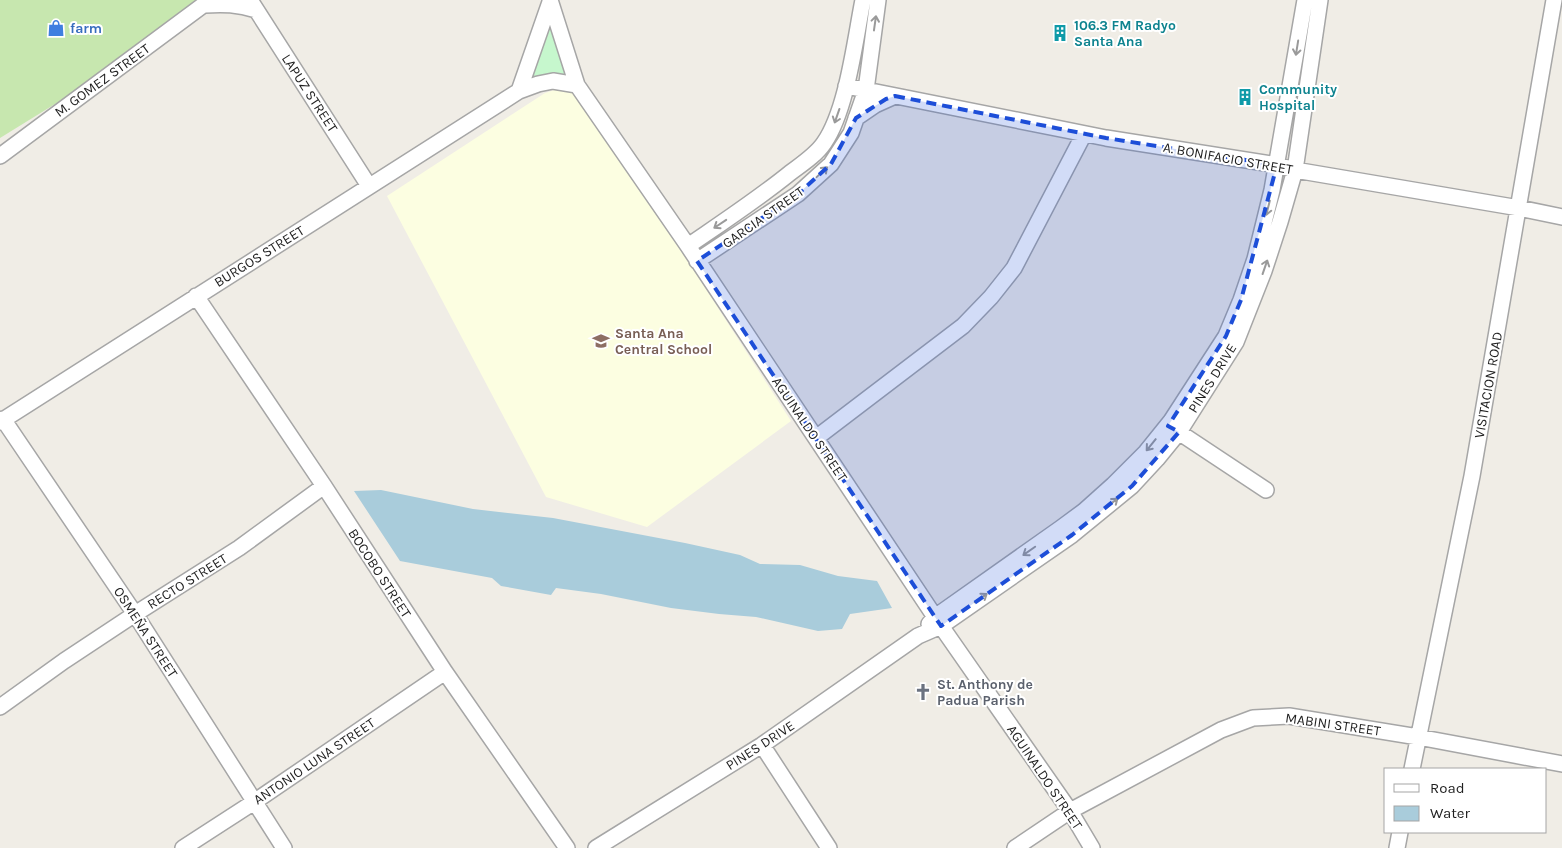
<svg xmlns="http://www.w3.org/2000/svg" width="1562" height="848" font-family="Karla,sans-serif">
	<rect width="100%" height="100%" fill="#f0ede6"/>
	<path fill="#fcfee1" d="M564 87 572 92 687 260 791 421 647 527 546 497 387 196 545 93Z"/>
	<path fill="#c7e7af" d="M0 0H207L102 75 0 138Z"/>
	<path fill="#c6f7cd" d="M550 16 567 75 548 74 530 77Z"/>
	<path fill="#a9ccdb" d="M381 490 473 509 553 518 685 543 740 555 760 564 800 565 838 576 877 581 892 608 850 614 842 629 818 631 756 617 719 614 671 608 601 594 556 588 551 595 501 586 492 578 400 561 354 491Z"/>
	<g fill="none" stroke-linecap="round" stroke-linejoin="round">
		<g stroke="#a6a6a6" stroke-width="18">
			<path id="minor" d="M250 0 369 186
				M550 0 577 85 688 246 941 626 1070 811 1092 848
				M205 5C223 4 238 4 256 10
				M846 86 1106 138 1277 165 1295 170 1519 208 1562 217
				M519 91 538 84 553 81 577 85
				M856 118 875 105 895 96
				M0 156 210 0
				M688 246C723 222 758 199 790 173 802 164 816 155 824 143 847 110 855 40 863 0
				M697 261 798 194 831 164 851 133 866 90 878 0
				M196 296 324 486 445 672 567 848
				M3 419 135 614 284 848
				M0 422 519 91 550 2
				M1171 427 1266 490
				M816 438 963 326 991 297 1014 268 1084 134
				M929 624 935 617 1061 528 1084 511 1113 485 1146 452 1171 421 1226 336 1241 300 1255 259 1272 190 1305 0
				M0 707 64 661 135 614 239 548 324 486
				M762 745 829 848
				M1412 769 1472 476 1554 0
				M183 848 254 802 445 672
				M596 848 762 745 918 636 941 626 1072 535 1132 486 1157 459 1179 432 1236 342 1264 271 1280 222 1295 170 1320 0
				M1015 848 1070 811 1221 730 1253 718 1289 716 1418 737 1562 764
				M1397 848 1400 832"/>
		</g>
		<use href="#minor" stroke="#fff" stroke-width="15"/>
	</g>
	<defs><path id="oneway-shaft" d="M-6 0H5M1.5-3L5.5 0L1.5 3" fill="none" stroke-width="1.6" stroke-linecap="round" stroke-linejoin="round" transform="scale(1.25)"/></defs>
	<g stroke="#9a9a9a">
		<use href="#oneway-shaft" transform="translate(875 23) rotate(-82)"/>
		<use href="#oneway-shaft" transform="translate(1297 48) rotate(99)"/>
		<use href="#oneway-shaft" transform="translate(837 116) rotate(109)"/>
		<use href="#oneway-shaft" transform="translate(822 172) rotate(-43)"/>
		<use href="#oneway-shaft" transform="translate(1268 208) rotate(104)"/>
		<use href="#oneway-shaft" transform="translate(720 224) rotate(146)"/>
		<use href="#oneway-shaft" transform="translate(1265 267) rotate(-71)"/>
		<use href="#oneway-shaft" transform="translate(1151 445) rotate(129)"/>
		<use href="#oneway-shaft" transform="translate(1112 503) rotate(-39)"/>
		<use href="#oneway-shaft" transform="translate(1029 551) rotate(145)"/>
		<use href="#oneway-shaft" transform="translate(981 598) rotate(-35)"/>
	</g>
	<path fill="#1d4ed8" fill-opacity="0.2" stroke="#1d4ed8" stroke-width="4" stroke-dasharray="10 6" stroke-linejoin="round" d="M895 96 1106 138 1277 165 1241 300 1226 336 1168 426 1179 432 1132 486 1072 535 941 626 697 261 798 194 831 164 856 118 886 99Z"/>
	<defs>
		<g id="shop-bare" transform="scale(1.35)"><path d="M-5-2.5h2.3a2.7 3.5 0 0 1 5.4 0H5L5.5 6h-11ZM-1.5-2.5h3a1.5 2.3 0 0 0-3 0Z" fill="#3f7fe0" stroke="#fff" stroke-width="2.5" paint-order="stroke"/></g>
		<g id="building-bare" transform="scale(1.35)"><path d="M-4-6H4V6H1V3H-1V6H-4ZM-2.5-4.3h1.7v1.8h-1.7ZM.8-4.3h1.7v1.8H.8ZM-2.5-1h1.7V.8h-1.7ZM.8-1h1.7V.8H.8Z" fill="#0f9aa8" stroke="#fff" stroke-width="2.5" paint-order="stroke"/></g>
		<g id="school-bare" transform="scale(1.35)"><path d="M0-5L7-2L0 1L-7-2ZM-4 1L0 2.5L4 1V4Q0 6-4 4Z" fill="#8d6e63" stroke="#fff" stroke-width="2.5" paint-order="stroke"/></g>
		<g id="church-bare" transform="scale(1.35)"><path d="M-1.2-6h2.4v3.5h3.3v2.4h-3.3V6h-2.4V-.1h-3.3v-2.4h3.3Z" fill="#6b7280" stroke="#fff" stroke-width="2.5" paint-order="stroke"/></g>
	</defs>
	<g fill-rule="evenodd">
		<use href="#shop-bare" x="56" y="28"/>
		<use href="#building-bare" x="1060" y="33"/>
		<use href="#building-bare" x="1245" y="97"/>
		<use href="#school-bare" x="601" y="341"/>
		<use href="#church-bare" x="923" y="692"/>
	</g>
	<g text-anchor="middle" stroke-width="4" stroke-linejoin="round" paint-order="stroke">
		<g font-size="14" font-weight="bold" fill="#0d838f" stroke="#fff" text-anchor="start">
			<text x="1074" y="30">106.3 FM Radyo<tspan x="1074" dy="16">Santa Ana</tspan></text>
			<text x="1259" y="94">Community<tspan x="1259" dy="16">Hospital</tspan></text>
		</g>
		<g font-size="14" font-weight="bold" fill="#366cbe" stroke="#fff" text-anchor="start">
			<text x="70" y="33">farm</text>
		</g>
		<g font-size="14" fill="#1f1f1f" stroke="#fff">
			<text transform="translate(102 80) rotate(-36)" y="5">M. GOMEZ STREET</text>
			<text transform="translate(310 93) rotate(57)" y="5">LAPUZ STREET</text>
			<text transform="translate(1228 158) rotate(10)" y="5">A. BONIFACIO STREET</text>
			<text transform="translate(763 217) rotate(-35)" y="5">GARCIA STREET</text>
			<text transform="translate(259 256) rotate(-32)" y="5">BURGOS STREET</text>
			<text transform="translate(1212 378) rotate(-58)" y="5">PINES DRIVE</text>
			<text transform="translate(1488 385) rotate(-80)" y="5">VISITACION ROAD</text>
			<text transform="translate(810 429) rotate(56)" y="5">AGUINALDO STREET</text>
			<text transform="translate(380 573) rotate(57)" y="5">BOCOBO STREET</text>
			<text transform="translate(187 581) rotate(-32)" y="5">RECTO STREET</text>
			<text transform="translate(146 632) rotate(57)" y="5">OSMEÑA STREET</text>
			<text transform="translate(1333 724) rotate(8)" y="5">MABINI STREET</text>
			<text transform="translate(760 745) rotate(-33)" y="5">PINES DRIVE</text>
			<text transform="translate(314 761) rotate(-34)" y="5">ANTONIO LUNA STREET</text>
			<text transform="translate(1045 777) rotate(56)" y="5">AGUINALDO STREET</text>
		</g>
		<g font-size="14" font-weight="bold" fill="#785e54" stroke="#fff" text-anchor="start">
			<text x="615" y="338">Santa Ana<tspan x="615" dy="16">Central School</tspan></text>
		</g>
		<g font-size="14" font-weight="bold" fill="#5b616d" stroke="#fff" text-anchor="start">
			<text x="937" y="689">St. Anthony de<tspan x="937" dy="16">Padua Parish</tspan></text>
		</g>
	</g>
	<rect x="1384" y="768" width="162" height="65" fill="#ffffff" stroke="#a5a5a5"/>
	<rect x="1394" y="784" width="25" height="8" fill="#ffffff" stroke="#a5a5a5"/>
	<text x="1430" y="793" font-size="15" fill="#1f1f1f">Road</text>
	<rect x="1394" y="806" width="25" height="15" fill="#a9ccdb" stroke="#a5a5a5"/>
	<text x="1430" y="818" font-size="15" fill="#1f1f1f">Water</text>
</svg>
